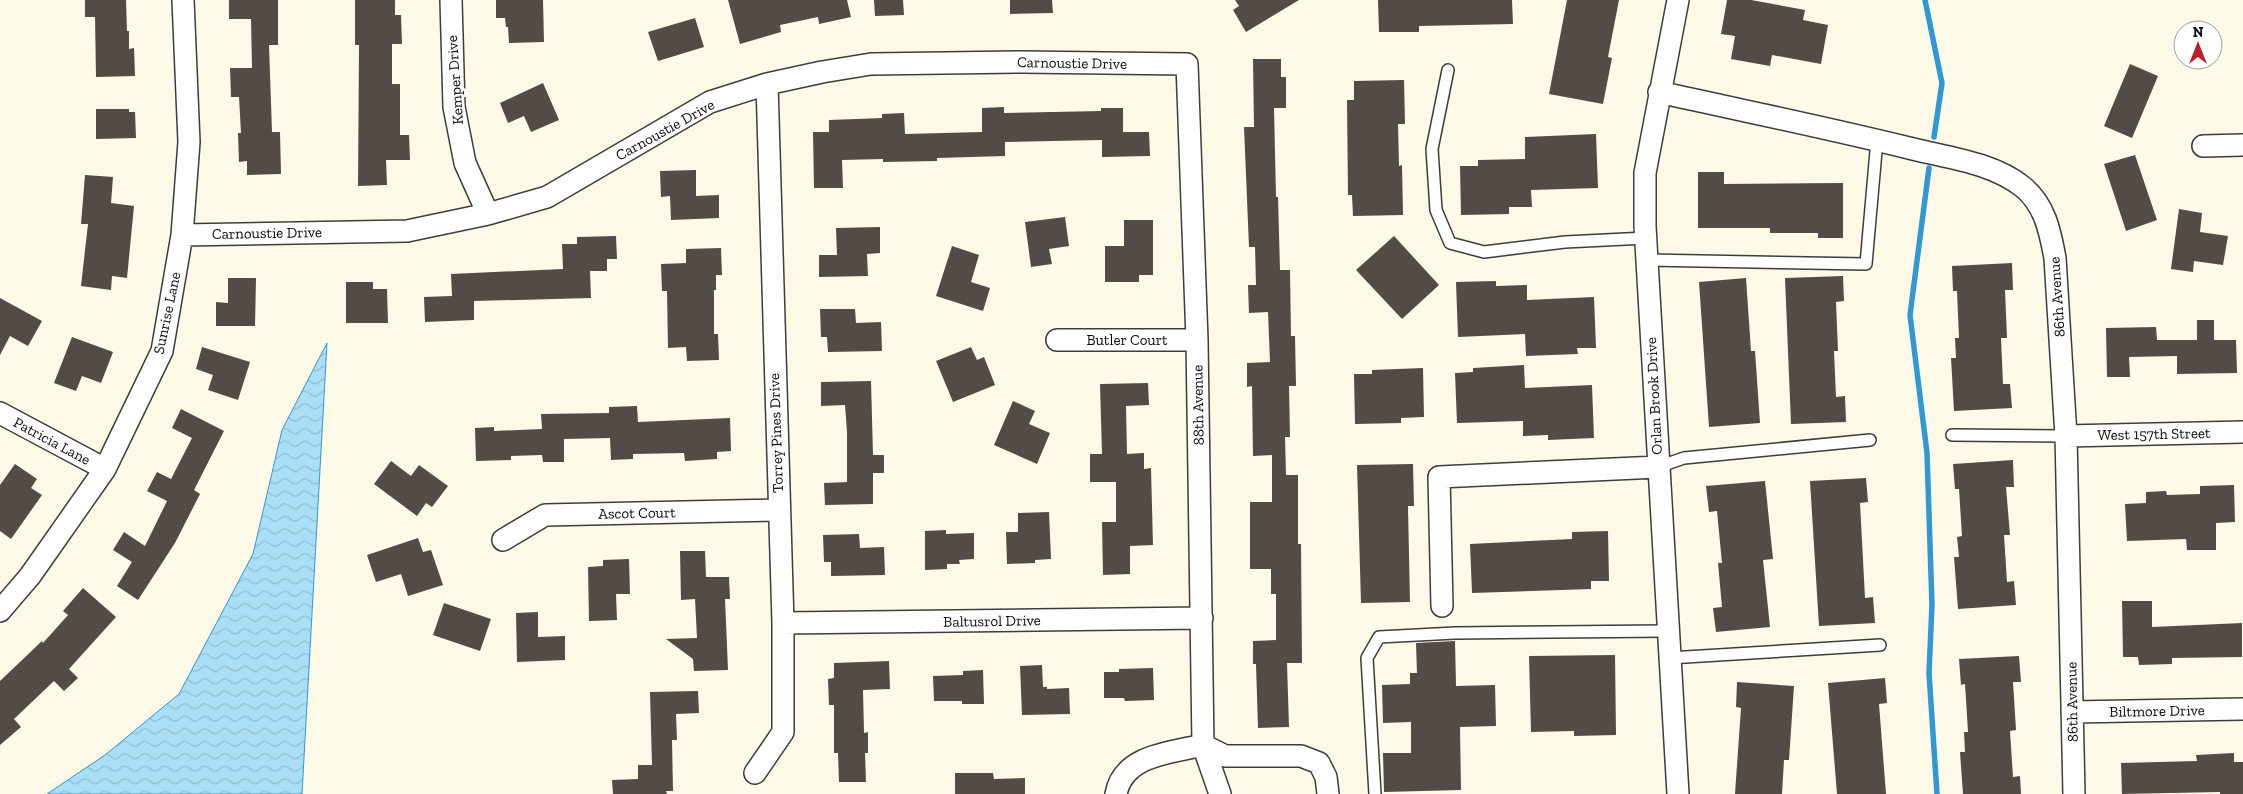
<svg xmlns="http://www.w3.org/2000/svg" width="2243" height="794" font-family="'Zilla Slab',serif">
	<defs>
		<pattern id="water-waves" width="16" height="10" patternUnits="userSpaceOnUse" patternTransform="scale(1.25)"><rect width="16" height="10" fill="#aadff8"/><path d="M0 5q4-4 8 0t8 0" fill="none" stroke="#91bed3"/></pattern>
	</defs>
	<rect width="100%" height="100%" fill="#fff9e7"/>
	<path fill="url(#water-waves)" stroke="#2e99d2" d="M327 343 302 794H47L105 755 179 694 253 554 282 430Z"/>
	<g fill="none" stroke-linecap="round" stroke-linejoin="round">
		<path stroke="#2e99d2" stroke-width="5.5" d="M1925 0 1942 83 1934 137
			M1929 168 1910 315 1927 453 1932 605 1929 673 1937 794"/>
	</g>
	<path fill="#534b46" d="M85 0H126L127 31H129V49L134 48 135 76 96 77 95 17H85Z
		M229 0H278V45H269L272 132H280L281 174 247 175V161L239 162 238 133H241L239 97H231L230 68H252L251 19H229Z
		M355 0H395V15H401L402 44H392V84H400V135H409L410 160H386L387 185 358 186 359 45H355Z
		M496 0H543L544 42 509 43 508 27H506L505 18H496Z
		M728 0H847L851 17 819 24 818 17 780 25 781 32 740 44Z
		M874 0H903L904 15 875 16Z
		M1010 0H1052L1053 13 1010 14Z
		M1235 0H1299L1246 32 1233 10 1239 6Z
		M1378 0H1512L1513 24 1419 26V32H1379Z
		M1567 0H1619L1608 57 1612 58 1603 104 1549 94Z
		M1727 0H1751L1805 10 1803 20 1828 25 1821 64 1772 55 1770 66 1731 59 1735 36 1721 34Z
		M695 18 704 47 658 61 648 32Z
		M1253 59H1281V77H1286V108H1274L1276 197H1278L1280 270H1290L1291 336H1295L1296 386H1289L1290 437H1285L1286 475H1298V544H1301L1302 663H1287L1289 727 1258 728 1256 664H1253V641L1276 640V594H1271V569H1250V502H1272V455L1253 456 1252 386 1247 387V363L1270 362 1268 312 1249 313 1248 285H1256L1255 247H1249L1244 127H1254Z
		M2130 64 2158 76 2132 138 2104 126Z
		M1404 80 1405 124H1398L1399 166 1402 165 1403 215 1353 216 1352 195H1348L1347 100H1354V81Z
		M543 83 559 120 531 132 524 116 508 123 500 103Z
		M1004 107V113L1101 111V108H1123V132H1149L1150 156 1102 157V140L1005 142V156L937 158V161L883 162V159L842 160 843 188H814L813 132H829V120L882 118V114L904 113 905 134 982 132V108Z
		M96 109H129V112H135L136 138 96 139Z
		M1596 134 1598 188 1531 190 1532 207H1509V214L1461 215 1460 166H1478V160L1525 159V137Z
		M2135 155 2157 220 2126 231 2104 164Z
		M696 170V196L719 195V218L671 220 670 196 661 197 660 171Z
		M1698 172H1724V184L1843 183V238H1818V233H1770V228H1698Z
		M85 175 113 177 111 203 134 206 127 278 112 276 111 290 81 286 88 224H81Z
		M2179 209 2202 213 2200 232 2228 236 2223 265 2194 261 2193 272 2171 269Z
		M1065 217 1069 246 1049 249 1052 264 1031 267 1025 222Z
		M1124 220H1153V275H1139V282H1105V246H1124Z
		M880 227V253L867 254 868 276 819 277V255H837L836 228Z
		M616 236 617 259H607V271H590L591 298 474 301V320L425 322 424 297 452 296 451 274 563 269 562 244H577V237Z
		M1394 236 1439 285 1402 319 1356 270Z
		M952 246 979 255 971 282 990 288 983 311 936 296Z
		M721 248 722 275H716V290H714V334H718L719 360 687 361 686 347 668 348 667 291H662L661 264 686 263V249Z
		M2012 263 2013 290H2005L2007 338H2001L2003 384H2010L2012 408 1954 411 1951 358H1956L1955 338H1959L1957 291H1953L1952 266Z
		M1843 276 1844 301 1836 302 1838 351H1834L1836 397 1845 396 1846 422 1791 424 1785 278Z
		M228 278H256L255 326H216V302L228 303Z
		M1746 278 1751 351H1755L1760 423 1709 427 1699 282Z
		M1496 281V286L1527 285V300L1594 297 1596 348H1577L1578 354 1526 356 1525 334 1458 337 1456 282Z
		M346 282H373V289H387L388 323H346Z
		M0 298 42 321 28 346 10 336 0 355Z
		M820 309H855L856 323 881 322 882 351 828 352 827 337H821Z
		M2197 320H2214V340H2236L2237 373 2177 374V356L2129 357 2130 377H2107L2106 328 2156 327 2157 340H2197Z
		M72 337 113 352 101 383 82 376 76 391 54 383Z
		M202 347 250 362 238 400 208 390 213 375 196 369Z
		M971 347 977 360 984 357 995 385 953 402 936 361Z
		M1524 365 1525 388 1592 385 1594 438 1548 440V435L1523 436V421L1457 423 1455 373 1473 372V368Z
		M1423 368 1424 417 1401 418V423L1355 424 1354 374H1372V370Z
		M871 381 873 455H884V473H873V504L825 505 824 483 847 482V432L845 405 821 406V382Z
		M1148 383 1149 405 1126 406 1127 454 1144 453V469L1151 468 1153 545 1130 546V574L1103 575 1102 522H1116V482H1090V454H1102L1100 384Z
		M1013 401 1035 411 1029 424 1050 433 1037 464 994 445Z
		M637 406 638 422 730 418 731 451 717 452V459L685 461 684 453 633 454V459L611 460 610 438 564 439V462H543L542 455 511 456V460L476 461 475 428 494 427V431L542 429 541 414 609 413V407Z
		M181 409 224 431 194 490 200 494 175 543 138 600 117 586 132 562 113 550 124 532 145 546 167 501 147 491 157 472 171 479 192 438 172 428Z
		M2013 460 2014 487H2006L2010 535H2004L2007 582 2014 581 2016 605 1958 609 1954 557H1959L1957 537 1962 536 1959 489H1955L1953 464Z
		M391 461 411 476 419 465 448 486 432 507 426 503 417 516 374 484Z
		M15 464 37 479 31 488 42 495 11 539 0 531V485Z
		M1413 464 1414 506H1408L1410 602 1361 603 1357 465Z
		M1866 478 1868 502 1860 503 1865 598 1873 597 1875 623 1819 626 1810 481Z
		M1765 481 1773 559 1763 560 1770 627 1716 632 1713 608 1722 607 1718 563H1722L1717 511 1709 512 1706 486Z
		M2234 485 2235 522 2216 523V550H2187L2186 539 2127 541 2125 504 2146 503V492L2166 491 2167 495 2200 494V486Z
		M1049 512 1051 559 1035 560V563L1007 564 1006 532H1018V513Z
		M946 530V534L974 533V559L959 560 960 564H947V569L925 570V531Z
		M1608 531 1609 581H1591V589L1472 593 1470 544 1572 539V532Z
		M859 534 860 548 884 547 885 575 831 576V562H824L823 535Z
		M418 538 423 552 431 550 443 585 408 596 401 574 376 582 367 555Z
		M680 551H705L706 577H729L730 599H725L728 670 694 671 693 659 666 639 697 638 695 599 681 600Z
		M629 559 630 594H616L617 620 589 621 588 567 603 566V560Z
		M83 588 116 617 69 669 78 678 64 691 54 681 14 719 21 727 0 745V681L42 641 43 643 68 615 63 611Z
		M2122 601H2152V627L2242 623V657L2172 658V664L2139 665 2138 657H2123Z
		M444 603 491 619 480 651 433 635Z
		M538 612V637L565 636V660L517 662 516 613Z
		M1455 641 1456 686 1495 685 1496 726 1460 727 1461 790 1384 792 1383 753H1411V722L1383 723 1382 685 1410 684V673H1417L1416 643Z
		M1615 655 1616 735 1574 736V731L1531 732 1529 656Z
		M2019 656 2021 682H2013L2016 730 2010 731 2013 777 2020 776 2021 794H1963L1960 752H1965L1964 732H1968L1965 684 1961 685 1959 659Z
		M889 661 890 689 863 690 864 733 868 732V753H865L866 782H839L838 753H834V705H829L828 679 834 678V663Z
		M1042 665 1043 687H1047V689L1069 688 1070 714 1022 715 1020 666Z
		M1153 668 1154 700 1125 701 1124 698H1104V672H1119V669Z
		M983 670 984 704H962V701H934L933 676 963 675V671Z
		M1885 678 1887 703 1879 704 1886 794H1837L1828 683Z
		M1737 682 1794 686 1789 760H1784L1782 794H1735L1741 708 1736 707Z
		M698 691 699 713 676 714 677 740H672L673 791H666L667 794H613L612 780 638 779V765H652L650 692Z
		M2234 753V762H2243V794H2220V792L2122 794 2121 763 2197 761 2196 755Z
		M955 773H993L994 779 1025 778V794H955Z"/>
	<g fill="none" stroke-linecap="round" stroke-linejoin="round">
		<g stroke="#3d3d3d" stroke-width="14">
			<path id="lane" d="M1448 70 1432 149 1436 210 1450 243 1484 252 1565 242 1646 238
				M1647 260 1866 264 1877 140
				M1952 435 2066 436
				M1658 467 1684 458 1870 440
				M1669 658 1880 645
				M1375 794 1367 658 1379 637 1455 633 1667 631"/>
		</g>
		<g stroke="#3d3d3d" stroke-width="24">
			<path id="street" d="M451 0 454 107 465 163 488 214
				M1659 92C1744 111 1829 128 1913 149 1950 158 1993 163 2023 187 2045 205 2050 231 2055 258L2066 436 2074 794
				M2203 146 2243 145
				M182 235 407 231 488 214 547 197 710 102 767 84 822 72 871 64 1022 62 1187 64 1197 340 1203 745 1225 756H1301L1319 763 1326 777 1328 794
				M1057 340H1197
				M0 413 105 469
				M2066 436 2243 432
				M503 540 545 515 778 510
				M1442 606 1439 477 1658 467
				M0 611 30 576 105 469 162 351 182 235 189 142 183 0
				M783 623 1202 618
				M2072 712 2243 709
				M755 773 783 732V623L767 84
				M1116 794C1123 755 1170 753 1203 745L1220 794
				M1678 794 1645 226V173L1678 0"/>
		</g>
		<use href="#lane" stroke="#fff" stroke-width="11"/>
		<use href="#street" stroke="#fff" stroke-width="21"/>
	</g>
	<g text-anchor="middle" stroke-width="5" stroke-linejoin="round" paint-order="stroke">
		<g font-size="15" fill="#0a0a0a" stroke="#fff">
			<text transform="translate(1072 63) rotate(1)" y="5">Carnoustie Drive</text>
			<text transform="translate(455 80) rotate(-94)" y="5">Kemper Drive</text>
			<text transform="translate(665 130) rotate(-29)" y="5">Carnoustie Drive</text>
			<text transform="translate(267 233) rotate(-1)" y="5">Carnoustie Drive</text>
			<text transform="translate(2057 297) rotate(-94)" y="5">86th Avenue</text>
			<text transform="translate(167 313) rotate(-78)" y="5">Sunrise Lane</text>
			<text x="1127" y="345">Butler Court</text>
			<text transform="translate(1654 396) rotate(-93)" y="5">Orlan Brook Drive</text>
			<text transform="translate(1198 405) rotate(-91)" y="5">88th Avenue</text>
			<text transform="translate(776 433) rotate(-92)" y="5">Torrey Pines Drive</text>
			<text transform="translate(2154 434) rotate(-1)" y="5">West 157th Street</text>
			<text transform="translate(52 441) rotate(28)" y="5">Patricia Lane</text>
			<text transform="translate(637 513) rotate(-1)" y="5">Ascot Court</text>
			<text transform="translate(992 621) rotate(-1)" y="5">Baltusrol Drive</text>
			<text transform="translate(2072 702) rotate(-91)" y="5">86th Avenue</text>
			<text transform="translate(2157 711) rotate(-1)" y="5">Biltmore Drive</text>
		</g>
	</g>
	<g transform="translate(2198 45)"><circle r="24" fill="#ffffff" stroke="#9d9d9d"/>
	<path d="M0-4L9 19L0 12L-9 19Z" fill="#bf1e2d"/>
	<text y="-8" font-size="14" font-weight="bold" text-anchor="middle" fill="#0a0a0a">N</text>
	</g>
</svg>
